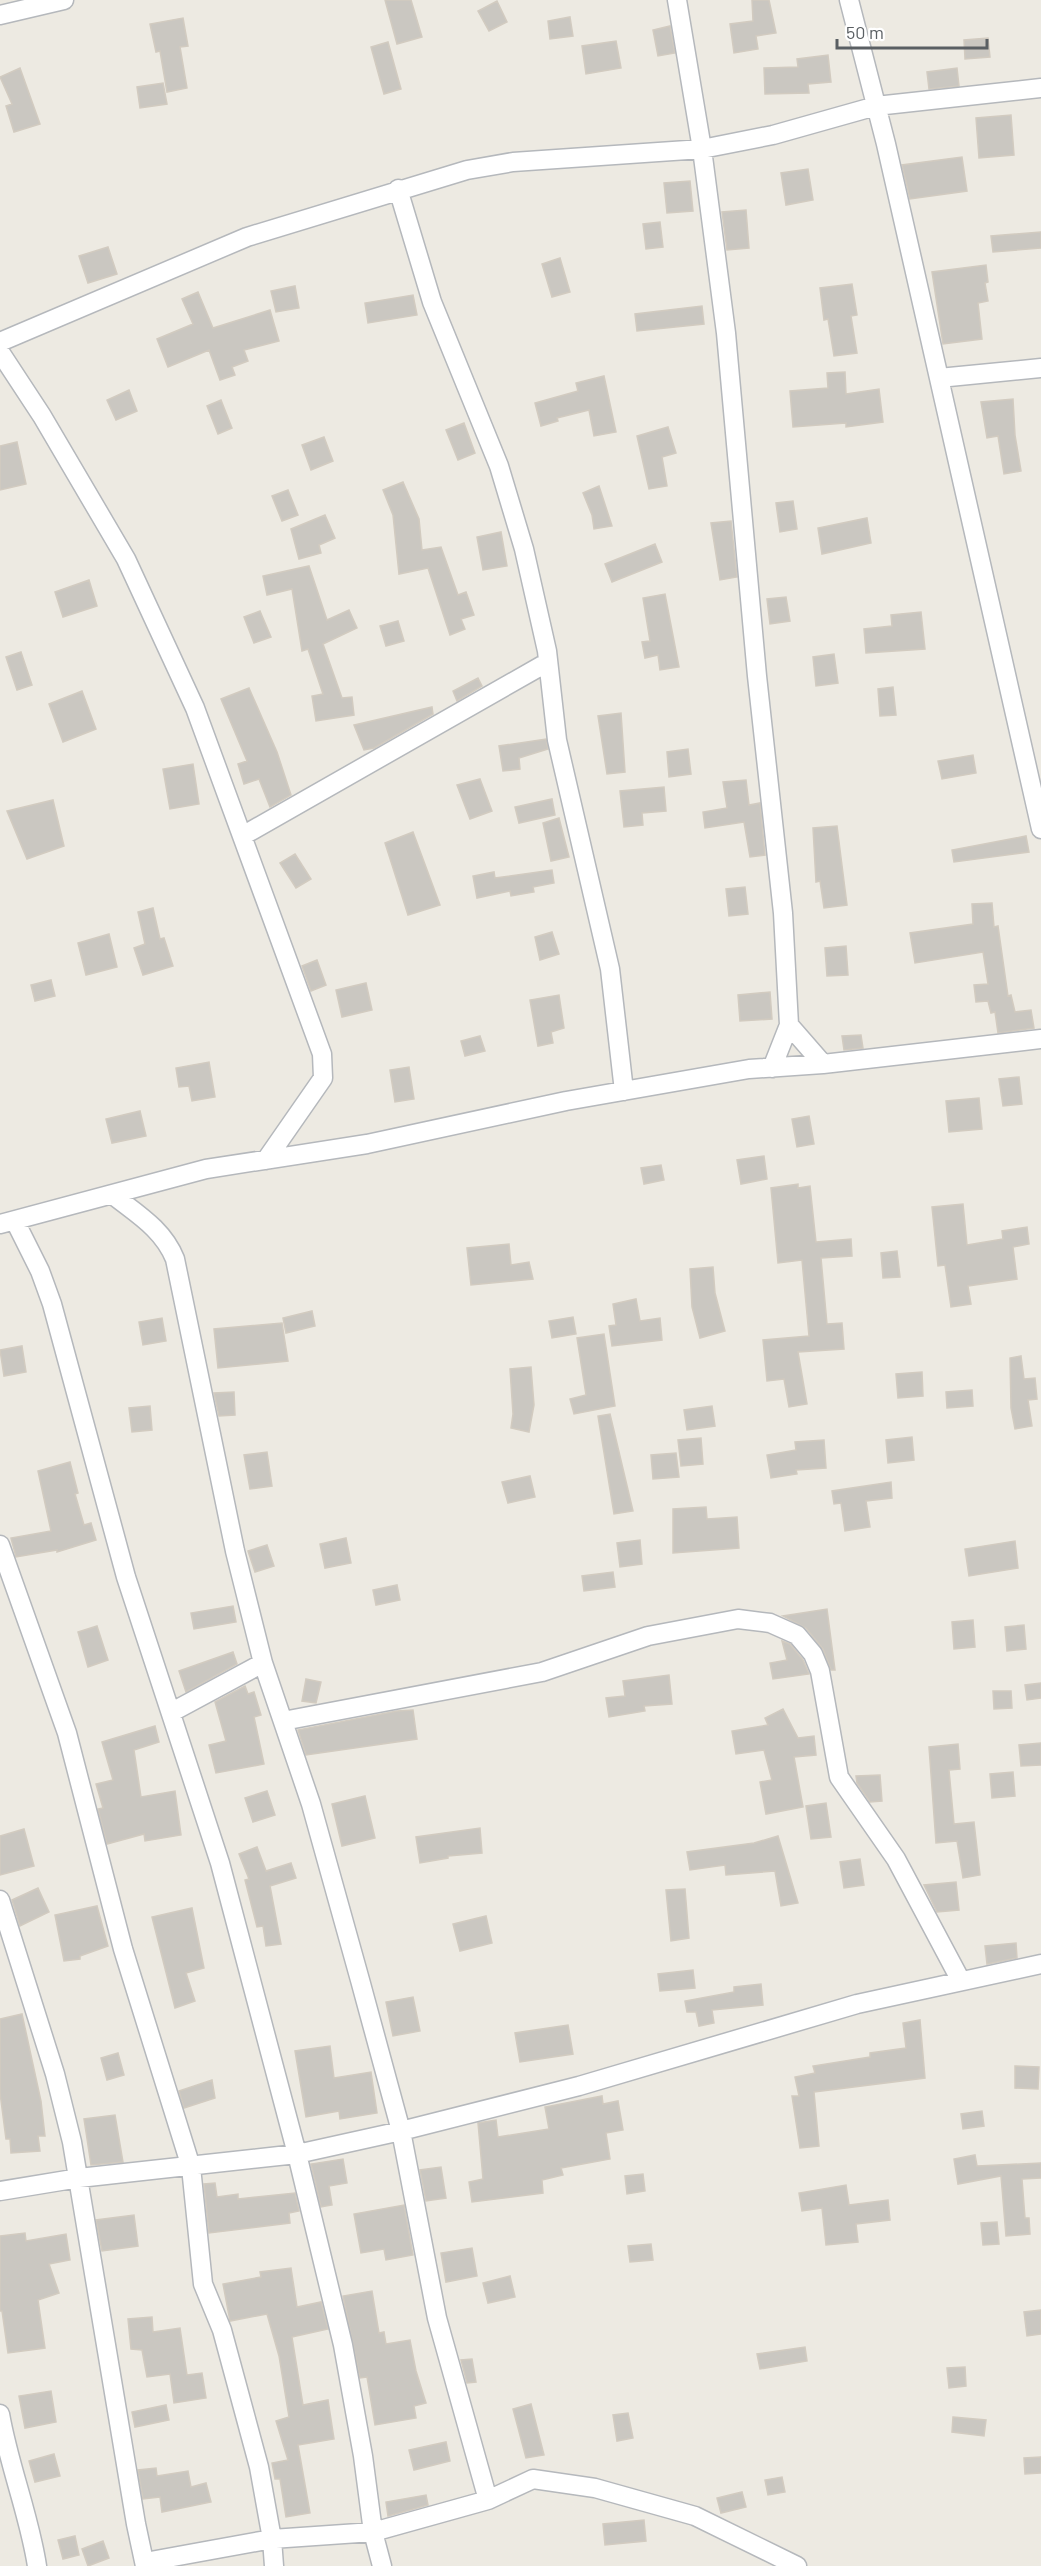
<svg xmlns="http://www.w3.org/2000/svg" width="1041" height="2566" font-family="Barlow,sans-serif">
	<rect width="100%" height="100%" fill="#edeae2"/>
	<path fill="#cac7c1" stroke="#d2cbc0" stroke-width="1.5" d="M385 0H411L422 37 397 44Z
		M752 0H769L776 33 756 36 758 49 734 53 730 24 753 21Z
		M497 1 507 22 489 31 478 11Z
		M570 17 573 36 550 39 548 21Z
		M183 18 188 46 180 47 187 88 167 92 160 51 156 52 150 24Z
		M670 26 675 53 658 56 653 30Z
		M988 38 990 57 965 59 964 40Z
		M616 41 621 68 586 74 582 46Z
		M388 42 401 89 384 94 371 47Z
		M828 55 831 82 808 84 809 93 765 94 764 68 798 67 797 59Z
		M20 68 40 124 14 132 6 106 12 104 0 77Z
		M957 68 959 86 929 89 927 72Z
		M163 83 167 104 140 108 137 87Z
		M1011 115 1014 155 979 158 976 118Z
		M962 157 967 191 910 199 902 165Z
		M808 169 813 200 786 205 781 173Z
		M690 181 693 211 667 213 664 183Z
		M746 210 749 248 727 250 722 212Z
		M660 222 663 247 646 249 643 224Z
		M1041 232V248L993 252 991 236Z
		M108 247 117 274 88 283 79 256Z
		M560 258 570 292 552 297 542 264Z
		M986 265 988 282 985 283 988 301 978 303 982 339 943 344 932 272Z
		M852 284 857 315 851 316 857 353 834 356 828 319 824 320 820 288Z
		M295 286 299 308 276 312 271 291Z
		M198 292 213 328 270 310 279 341 244 350 248 361 232 367 235 375 220 380 209 350 168 367 157 339 193 324 182 299Z
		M413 295 417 315 368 323 365 303Z
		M702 306 704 324 637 331 635 314Z
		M845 372 846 394 879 389 883 422 846 427V423L793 427 790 391 828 388 827 373Z
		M604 376 616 432 594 436 589 410 557 418 558 421 541 426 535 403 578 391 576 383Z
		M129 390 137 411 116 420 107 400Z
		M1013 399 1015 435 1021 471 1004 474 998 436 987 438 981 402Z
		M221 400 232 428 218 434 207 406Z
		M464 423 475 453 458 460 446 430Z
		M668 427 676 453 662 457 667 486 649 489 637 436Z
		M324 437 333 461 311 470 302 445Z
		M17 442 26 484 0 490V446Z
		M403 482 419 519 422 550 441 547 458 595 466 592 474 615 461 619 465 629 450 635 428 568 399 574 393 515 383 490Z
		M599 486 612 526 594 529 592 515 583 493Z
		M288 490 298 515 282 521 272 496Z
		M793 501 797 529 780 532 776 503Z
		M325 515 335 538 319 545 321 553 299 559 291 529Z
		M867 518 871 543 822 554 818 528Z
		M731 521 737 577 720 580 711 523Z
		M501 532 507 566 483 570 477 537Z
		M655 544 662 562 612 582 605 564Z
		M309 566 327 620 349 610 357 628 323 644 342 698 352 697 354 715 316 721 312 696 323 694 308 649 302 651 292 589 267 595 263 576Z
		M89 580 97 606 63 617 55 592Z
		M665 594 679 667 660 670 658 655 645 658 642 642 650 641 643 598Z
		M786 597 790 621 770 624 767 599Z
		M260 611 271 637 254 643 244 617Z
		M921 612 925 649 866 653 864 629 892 626 891 615Z
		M398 621 404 641 386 646 380 626Z
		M21 652 32 685 17 690 6 657Z
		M834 654 838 683 816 686 813 657Z
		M478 678 482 686 457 701 453 691Z
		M893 687 896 715 880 716 878 689Z
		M249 688 277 752 291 795 270 807 259 779 244 784 238 764 247 761 221 699Z
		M82 691 96 729 63 742 49 704Z
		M432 707 433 714 374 748 364 750 354 725Z
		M621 713 625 772 607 774 598 716Z
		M546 739 548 749 519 758 520 769 503 771 499 746Z
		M688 749 691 774 669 777 667 752Z
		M973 755 976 773 942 779 938 761Z
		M193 764 199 804 170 809 163 769Z
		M480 779 492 811 470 819 457 785Z
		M746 780 749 805 760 803 765 855 750 857 744 822 705 828 703 812 727 808 723 782Z
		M664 787 666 811 642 813 643 825 624 827 620 791Z
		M552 799 555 815 519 823 515 807Z
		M53 800 64 846 27 859 7 811Z
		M559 818 569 857 551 861 543 823Z
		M837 826 847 905 824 908 820 881 816 882 813 828Z
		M413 832 440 905 408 915 385 843Z
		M1026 836 1029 852 954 862 952 850Z
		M295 854 311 879 296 888 280 863Z
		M552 870 554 883 533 887 534 892 511 896 510 891 477 898 473 876 494 872 495 878Z
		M745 887 748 914 729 916 726 889Z
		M992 903 994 927 998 926 1008 996 1011 995 1015 1012 1031 1010 1034 1028 998 1033 995 1012 991 1013 988 1001 976 1002 974 985 988 984 983 952 915 963 910 933 973 924 972 904Z
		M153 908 160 939 164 938 173 966 143 975 134 948 145 944 138 912Z
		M552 932 559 954 540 960 535 937Z
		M109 934 117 967 86 975 78 943Z
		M846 946 848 975 827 976 825 948Z
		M317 960 326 985 311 991 302 966Z
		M51 980 55 996 35 1001 31 985Z
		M366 983 372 1010 342 1017 336 990Z
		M770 992 772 1019 740 1021 738 995Z
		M559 995 564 1028 551 1032 553 1043 538 1046 530 1000Z
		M861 1035 863 1048 844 1050 842 1036Z
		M480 1036 485 1051 465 1056 461 1041Z
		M209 1062 215 1097 192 1101 189 1086 179 1087 176 1068Z
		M409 1067 414 1099 395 1102 390 1070Z
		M1019 1077 1022 1104 1003 1106 999 1079Z
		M979 1098 982 1129 949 1132 946 1101Z
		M140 1111 146 1136 112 1143 106 1119Z
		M809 1116 814 1144 797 1147 792 1119Z
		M764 1156 767 1179 741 1184 737 1160Z
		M661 1165 664 1180 644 1184 641 1168Z
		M798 1184V1188L810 1186 816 1242 851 1239 852 1256 821 1258 827 1324 842 1323 844 1349 798 1352 807 1404 789 1407 784 1379 767 1381 763 1340 809 1336 802 1260 778 1263 771 1188Z
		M963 1204 967 1245 1003 1239 1002 1231 1027 1227 1029 1244 1013 1247 1017 1279 968 1286 971 1304 951 1307 945 1265 938 1266 932 1207Z
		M509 1244 511 1265 529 1262 533 1279 471 1285 467 1248Z
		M897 1251 900 1277 883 1278 881 1253Z
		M713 1267 715 1293 725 1331 700 1338 692 1307 690 1269Z
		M636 1299 640 1321 660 1318 662 1340 612 1346 609 1326 616 1325 613 1304Z
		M312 1311 315 1326 286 1333 283 1318Z
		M573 1317 576 1334 552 1338 549 1321Z
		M162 1318 166 1341 143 1345 139 1322Z
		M282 1323 288 1361 218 1368 214 1329Z
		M604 1334 615 1406 574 1414 570 1399 586 1395 577 1338Z
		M22 1346 26 1372 4 1376 0 1350Z
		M1021 1356 1024 1379 1035 1378 1037 1399 1028 1400 1032 1426 1015 1429 1011 1408 1010 1358Z
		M531 1367 534 1405 529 1432 511 1428 513 1414 510 1369Z
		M922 1372 923 1396 898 1398 896 1374Z
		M972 1390 973 1406 947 1408 946 1392Z
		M234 1392 235 1415 219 1416 214 1393Z
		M150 1406 152 1430 132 1432 129 1408Z
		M712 1406 715 1426 687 1430 684 1410Z
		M610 1414 633 1511 614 1514 598 1416Z
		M912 1437 914 1460 888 1463 886 1440Z
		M701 1438 703 1464 681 1466 678 1440Z
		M824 1440 826 1468 796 1470 797 1474 771 1478 767 1455 796 1450 795 1442Z
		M267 1452 272 1486 250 1489 244 1455Z
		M676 1453 679 1477 653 1479 651 1455Z
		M70 1462 78 1493 75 1494 84 1525 91 1523 96 1540 57 1552V1550L16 1557 11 1538 51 1531 38 1471Z
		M530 1476 535 1497 508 1503 502 1482Z
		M891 1482 892 1498 866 1501 870 1527 845 1531 841 1503 834 1504 832 1491Z
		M706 1507 707 1519 737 1517 739 1548 673 1553V1509Z
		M346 1538 351 1563 325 1568 320 1544Z
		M640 1540 642 1564 620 1567 617 1543Z
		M1015 1541 1018 1568 969 1576 965 1549Z
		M267 1545 274 1566 255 1572 248 1551Z
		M613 1572 615 1587 584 1591 582 1576Z
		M397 1585 400 1600 376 1605 373 1590Z
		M233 1606 236 1622 194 1629 191 1613Z
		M827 1609 835 1670H831L823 1649 806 1628 783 1616Z
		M973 1620 975 1647 954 1649 952 1622Z
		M1024 1625 1026 1649 1007 1651 1005 1627Z
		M97 1626 108 1660 88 1667 78 1632Z
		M782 1641 790 1644 803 1660 809 1674 773 1679 770 1663 787 1660Z
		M233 1652 237 1664 186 1692 179 1671Z
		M669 1675 672 1704 644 1706 645 1711 609 1717 606 1698 625 1696 623 1681Z
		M306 1679 321 1682 316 1703 302 1701Z
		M1041 1683V1698L1027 1700 1025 1685Z
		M245 1686 248 1694 254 1692 261 1715 254 1717 264 1764 216 1773 209 1745 226 1741 215 1702Z
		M993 1691H1011L1012 1708 994 1709Z
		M783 1709 798 1738 814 1736 816 1755 794 1757 803 1807 766 1814 760 1782 772 1780 764 1750 736 1754 732 1731 768 1725 765 1718Z
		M413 1710 417 1739 306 1755 298 1730 397 1711Z
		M155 1726 159 1742 134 1750 141 1797 175 1791 181 1835 145 1841 144 1834 107 1844 98 1809 103 1808 96 1784 113 1780 102 1742Z
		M1041 1743V1765L1021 1766 1019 1745Z
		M958 1744 960 1769 949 1770 954 1824 974 1822 980 1875 963 1878 957 1841 936 1843 929 1747Z
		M1013 1772 1015 1796 992 1798 990 1774Z
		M880 1775 882 1801 870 1802 857 1783 856 1776Z
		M267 1791 275 1815 253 1822 245 1798Z
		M365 1796 375 1838 342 1846 332 1804Z
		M826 1803 831 1837 811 1839 806 1806Z
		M480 1828 482 1853 448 1856V1858L420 1863 416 1837Z
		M24 1829 34 1866 0 1875V1836Z
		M778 1836 798 1903 781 1906 775 1871 726 1875 725 1865 690 1870 687 1852 754 1843Z
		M257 1847 266 1871 291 1863 296 1878 270 1886 281 1944 266 1946 263 1926 257 1927 245 1880 249 1879 239 1854Z
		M860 1859 864 1885 844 1888 840 1862Z
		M956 1882 959 1910 937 1912 924 1885Z
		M38 1888 49 1912 20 1926 12 1900Z
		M685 1889 689 1938 671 1941 666 1890Z
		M97 1906 108 1946 80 1956V1959L64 1961 55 1915Z
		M192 1908 204 1968 186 1973 195 2001 175 2008 152 1917Z
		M486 1916 492 1943 460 1951 453 1924Z
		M1016 1943 1017 1958 987 1964 985 1946Z
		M693 1970 695 1988 660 1991 658 1974Z
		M761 1984 763 2005 712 2010 714 2023 699 2026 696 2012H687L685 2001 734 1992V1987Z
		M413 1997 420 2031 393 2036 386 2002Z
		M22 2014 41 2101 45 2136H38L40 2151 11 2153 10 2139H6L0 2093V2019Z
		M920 2020 925 2078 814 2092 819 2146 800 2148 792 2096H799L795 2077 815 2073 813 2066 870 2057V2053L906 2048 903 2023Z
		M568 2025 573 2054 520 2062 515 2033Z
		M330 2046 334 2078 371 2072 377 2113 340 2119 339 2111 306 2117 295 2051Z
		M118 2053 124 2075 107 2080 101 2058Z
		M1015 2066 1039 2067 1038 2089 1015 2088Z
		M212 2080 215 2098 184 2108 179 2091Z
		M602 2096 603 2104 618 2101 623 2130 606 2133 610 2159 561 2168 563 2175 542 2180 543 2193 472 2202 469 2182 483 2179 478 2123 496 2120 498 2137 549 2129 545 2107Z
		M982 2111 984 2126 963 2129 961 2114Z
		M115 2115 123 2162 91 2165 84 2119Z
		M975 2155 977 2166 1041 2163V2178L1022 2179 1025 2218H1029L1030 2234 1006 2236 1001 2176 958 2184 954 2159Z
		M343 2159 347 2183 329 2186 332 2205 321 2207 311 2164Z
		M441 2167 446 2198 426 2201 420 2170Z
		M643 2174 645 2191 627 2194 625 2176Z
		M215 2183 217 2197 238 2194V2199L295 2193 299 2211 289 2213 290 2223 209 2233 204 2184Z
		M846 2185 849 2205 888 2200 890 2220 856 2224 858 2242 826 2245 822 2208 802 2211 799 2193Z
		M404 2205 413 2255 386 2260 384 2249 361 2253 354 2214Z
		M134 2215 138 2246 102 2251 96 2220Z
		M997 2222 999 2244 983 2245 981 2223Z
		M25 2233 26 2241 66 2234 70 2260 49 2264 59 2293 38 2300 45 2348 8 2353 2 2311H0V2236Z
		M651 2244 653 2260 630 2262 628 2246Z
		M472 2248 477 2276 446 2282 441 2253Z
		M291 2268 297 2307 321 2302 328 2329 292 2337 303 2405 328 2400 334 2439 298 2445 310 2513 286 2517 280 2479H275L272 2463 288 2460 276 2421 289 2417 279 2356 267 2314 230 2321 223 2284 261 2277 260 2272Z
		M510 2276 515 2297 488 2303 483 2283Z
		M372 2291 379 2333 384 2332 386 2344 410 2340 416 2371 426 2403 414 2406 416 2418 375 2425 367 2377 360 2378 343 2296Z
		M1041 2310V2334L1027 2336 1024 2312Z
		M152 2317 153 2332 180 2328 187 2375 202 2373 206 2398 174 2403 170 2374 147 2377 142 2350 131 2349 128 2319Z
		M805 2347 807 2361 760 2369 757 2354Z
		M472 2359 476 2382 467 2383 461 2360Z
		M965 2367 966 2386 949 2388 947 2368Z
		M51 2391 56 2422 25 2428 19 2396Z
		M531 2404 544 2455 526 2458 513 2409Z
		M166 2405 169 2420 135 2427 132 2412Z
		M628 2413 633 2438 617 2441 613 2415Z
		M953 2417 986 2420 984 2436 952 2432Z
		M446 2442 450 2461 414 2470 409 2450Z
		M54 2454 60 2476 35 2482 29 2461Z
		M1041 2457V2473L1025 2474 1024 2458Z
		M156 2468 157 2476 188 2471 191 2487 206 2483 211 2502 162 2512 160 2497 143 2499 138 2470Z
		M782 2477 785 2492 768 2495 765 2480Z
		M742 2492 746 2507 721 2513 717 2498Z
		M426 2495 428 2505 388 2516 386 2502Z
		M644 2520 646 2541 605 2545 603 2524Z
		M75 2536 79 2555 63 2559 58 2540Z
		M103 2541 109 2558 88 2566 82 2549Z"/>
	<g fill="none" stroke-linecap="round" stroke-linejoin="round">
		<g stroke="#b5b8bc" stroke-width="21">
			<path id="minor" d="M677 0 702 149 726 333 757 676 783 913 789 1025 772 1068
				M849 0 886 144 1041 829
				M0 15 64 0
				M398 189 432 302 499 466 524 549 547 651 557 740 610 969 624 1091
				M0 342 247 237 467 170 513 162 702 149 773 135 876 106 1041 88
				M0 352 42 416 126 559 195 708 322 1054 323 1078 266 1160
				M939 378 1041 368
				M244 835 548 662
				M789 1025 823 1064
				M113 1195C137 1214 163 1229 175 1259L235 1551 263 1663 311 1804 360 1980 401 2131 437 2318 488 2500
				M15 1221 40 1271 52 1304 126 1577 220 1863 297 2154 343 2345 363 2456 373 2532 382 2566
				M0 1224 206 1169 367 1144 566 1101 749 1069 823 1064 1041 1039
				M0 1545 67 1733 123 1949 191 2167 203 2284 222 2330 259 2467 272 2539 274 2566
				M172 1712 263 1663
				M283 1721 542 1672 648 1636 738 1619 770 1623 797 1635 813 1654 820 1671 839 1777 896 1859 961 1981
				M0 1900 55 2074 72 2142 136 2524 145 2566
				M0 2191 79 2178 297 2154 401 2131 579 2086 857 2004 1041 1964
				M0 2414C9 2466 29 2514 37 2566
				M145 2562 272 2539 373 2532 488 2500 533 2479 595 2488 695 2516 797 2566"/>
		</g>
		<use href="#minor" stroke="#fff" stroke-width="18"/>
	</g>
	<path d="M837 39v9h150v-9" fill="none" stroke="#5a5f63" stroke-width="3"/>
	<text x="846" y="39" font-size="18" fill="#5a5f63" stroke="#ffffff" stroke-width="4.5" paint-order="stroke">50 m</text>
</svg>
